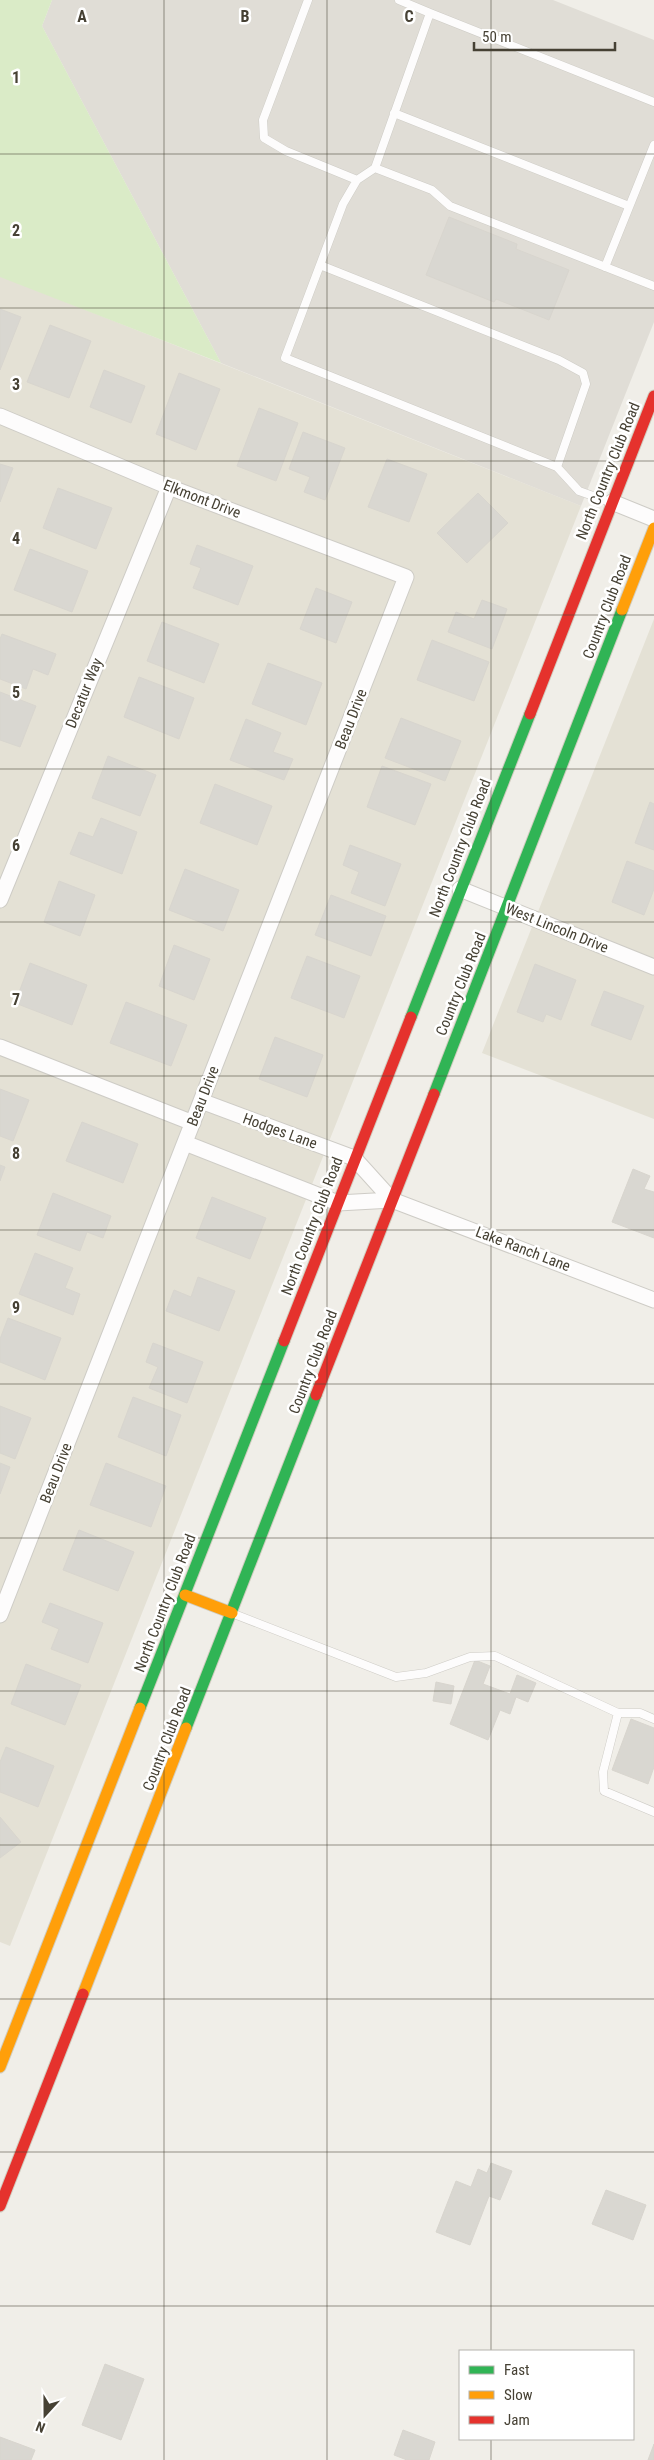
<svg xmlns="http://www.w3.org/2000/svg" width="654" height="2460" font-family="'Roboto Condensed',sans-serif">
	<rect width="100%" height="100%" fill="#f0eee8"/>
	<path fill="#e4e1d5" d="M0 276 581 506 10 1946 0 1942Z
		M654 619V1119L482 1053Z"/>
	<path fill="#e0ddd6" d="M52 0H553L654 40V322L581 506 221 363 42 26Z"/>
	<path fill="#daebc7" d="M0 0H52L42 26 221 363 0 277Z"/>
	<path fill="#d9d7d1" stroke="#d8d5ce" d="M449 217 517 244 516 249 569 270 549 320 496 299 494 302 426 275Z
		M0 309 21 317 0 370Z
		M50 325 91 341 69 398 27 382Z
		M104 370 145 386 131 423 90 407Z
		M179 373 220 389 196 450 156 434Z
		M259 408 298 423 276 481 237 466Z
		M303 432 345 448 325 500 304 492 310 477 289 469Z
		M387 459 427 474 409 522 368 507Z
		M0 464 13 468 0 502Z
		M58 488 112 508 96 549 43 528Z
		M478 493 508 523 467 563 437 533Z
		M197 545 253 566 238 605 193 588 201 568 190 564Z
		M30 549 88 571 72 612 14 590Z
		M316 588 352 602 336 643 300 629Z
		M482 600 507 609 492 649 448 632 456 612 474 619Z
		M162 622 219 644 204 683 147 661Z
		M2 634 56 654 48 675 33 669 26 689 0 679V639Z
		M432 640 489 662 474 701 417 680Z
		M268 663 322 683 306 725 252 704Z
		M139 677 194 698 179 739 124 717Z
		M0 692 36 706 20 747 0 740Z
		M401 718 461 741 445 781 385 758Z
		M246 719 281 733 273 752 293 759 284 780 230 760Z
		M108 756 156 775 140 816 92 798Z
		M382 766 431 784 415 825 367 807Z
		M215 784 272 806 257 845 200 823Z
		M650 802 654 804V850L635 843Z
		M101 818 137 832 122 874 70 854 79 832 93 837Z
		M350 845 401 864 385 906 351 893 359 872 343 865Z
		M627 861 654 871V889L644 915 612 902Z
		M185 869 239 890 223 931 169 910Z
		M59 881 95 895 80 936 44 922Z
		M331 895 386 916 371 956 315 935Z
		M174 945 210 959 194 1000 159 986Z
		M307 956 360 976 344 1018 291 998Z
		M30 963 87 985 72 1025 15 1003Z
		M535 964 576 980 561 1020 546 1014 543 1022 517 1012Z
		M604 991 644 1006 631 1040 591 1025Z
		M126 1002 187 1025 171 1066 110 1043Z
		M275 1037 323 1055 307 1097 259 1079Z
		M0 1089 29 1100 13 1141 0 1136Z
		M82 1122 138 1144 123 1183 66 1161Z
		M0 1165 5 1167 0 1181Z
		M633 1169 650 1176 644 1189 654 1192V1238L612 1222Z
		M53 1193 111 1216 103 1238 87 1232 80 1251 37 1235Z
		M212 1197 266 1218 250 1259 196 1238Z
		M35 1253 73 1268 65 1288 80 1294 73 1315 19 1294Z
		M198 1277 235 1291 219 1331 166 1311 174 1290 191 1297Z
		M8 1318 61 1338 45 1380 0 1362V1339Z
		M153 1343 203 1362 187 1403 149 1388 158 1367 146 1362Z
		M133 1397 181 1415 166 1456 118 1437Z
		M0 1406 31 1418 15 1459 0 1453Z
		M0 1463 10 1467 0 1494Z
		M106 1463 166 1486 151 1527 90 1505Z
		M79 1530 134 1552 118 1591 63 1570Z
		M50 1603 103 1623 88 1663 51 1649 59 1629 42 1622Z
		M475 1660 490 1666 483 1684 510 1694 517 1675 536 1683 528 1702 516 1697 510 1714 500 1710 488 1740 450 1724Z
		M26 1664 81 1685 65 1725 11 1704Z
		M436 1682 454 1686 451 1704 433 1701Z
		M631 1719 654 1728V1767L648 1784 612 1770Z
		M6 1747 54 1766 38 1807 0 1792V1762Z
		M0 1817 21 1842 0 1858Z
		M491 2163 512 2171 500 2200 489 2196 470 2245 436 2232 456 2181 471 2187 478 2169 487 2173Z
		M606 2190 646 2205 633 2240 592 2224Z
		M105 2364 144 2379 121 2440 82 2425Z
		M403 2430 435 2442 429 2460H407L394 2455Z
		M0 2437 35 2450 31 2460H0Z
		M654 2444V2460H648Z"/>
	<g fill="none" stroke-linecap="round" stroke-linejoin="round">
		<g stroke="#ceccc6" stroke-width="9">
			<path id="lane" d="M308 0 263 120 264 138 286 151 357 180
				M399 0 430 13
				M654 102 430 13 375 168 432 190 450 206 654 286
				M394 113 629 206
				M375 168 357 180 343 204 285 358 557 467 579 491 610 502
				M320 265 559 360 583 373 586 384 557 467
				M605 267 654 145
				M234 1614 396 1677 426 1673 470 1657 495 1656 618 1713H640L654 1719
				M618 1713 603 1772 604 1791 654 1812"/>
		</g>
		<g stroke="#ceccc6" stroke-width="17">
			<path id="street" d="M0 416 169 487 406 577 0 1615
				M612 502 654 519
				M460 889 654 967
				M0 900 169 487
				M0 1047 193 1123
				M185 1143 338 1203 392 1200 354 1158 201 1101
				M392 1200 654 1300"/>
		</g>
		<g stroke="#d0ccbf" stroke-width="13">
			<path id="fast" d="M411 1017 530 714
				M434 1094 622 610
				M140 1708 284 1341
				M186 1728 316 1395"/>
		</g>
		<g stroke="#d0ccbf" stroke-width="13">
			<path id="slow" d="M622 610 654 528
				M185 1595 232 1613
				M83 1994 186 1728
				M0 2067 140 1708"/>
		</g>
		<g stroke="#d0ccbf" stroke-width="13">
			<path id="jam" d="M530 714 654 396
				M284 1341 411 1017
				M316 1395 434 1094
				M0 2206 83 1994"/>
		</g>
		<use href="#lane" stroke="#fdfcfc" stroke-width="8"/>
		<use href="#street" stroke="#fdfcfc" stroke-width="15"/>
		<use href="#fast" stroke="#30b455" stroke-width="11"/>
		<use href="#slow" stroke="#ff9f0a" stroke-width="11"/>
		<use href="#jam" stroke="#e5322d" stroke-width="11"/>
	</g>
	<path fill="none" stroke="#464134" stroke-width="1" stroke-opacity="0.55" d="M164 0V2460M327 0V2460M491 0V2351M0 154H654M0 308H654M0 461H654M0 615H654M0 769H654M0 922H654M0 1076H654M0 1230H654M0 1384H654M0 1538H654M0 1691H654M0 1845H654M0 1999H654M0 2152H654M0 2306H654M491 2439V2460"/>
	<g text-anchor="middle" stroke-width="5" stroke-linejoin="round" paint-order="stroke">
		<g font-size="15" fill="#464134" stroke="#fff">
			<text transform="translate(608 471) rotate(-68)" y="5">North Country Club Road</text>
			<text transform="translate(202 499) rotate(21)" y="5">Elkmont Drive</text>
			<text transform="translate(607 607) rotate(-69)" y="5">Country Club Road</text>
			<text transform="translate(84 693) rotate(-68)" y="5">Decatur Way</text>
			<text transform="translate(351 719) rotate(-69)" y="5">Beau Drive</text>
			<text transform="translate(460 848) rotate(-69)" y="5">North Country Club Road</text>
			<text transform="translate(557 928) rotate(22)" y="5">West Lincoln Drive</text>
			<text transform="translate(461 984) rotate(-68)" y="5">Country Club Road</text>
			<text transform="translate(203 1096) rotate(-69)" y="5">Beau Drive</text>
			<text transform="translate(280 1131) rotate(20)" y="5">Hodges Lane</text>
			<text transform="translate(312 1226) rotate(-69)" y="5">North Country Club Road</text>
			<text transform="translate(523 1249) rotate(21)" y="5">Lake Ranch Lane</text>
			<text transform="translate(313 1362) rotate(-69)" y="5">Country Club Road</text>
			<text transform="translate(56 1473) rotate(-69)" y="5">Beau Drive</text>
			<text transform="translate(165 1603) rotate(-69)" y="5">North Country Club Road</text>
			<text transform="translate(167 1739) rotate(-69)" y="5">Country Club Road</text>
		</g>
	</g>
	<g font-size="16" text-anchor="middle" font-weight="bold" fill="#464134" stroke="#fff" stroke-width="5" stroke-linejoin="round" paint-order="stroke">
		<text x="82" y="22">A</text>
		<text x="245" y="22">B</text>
		<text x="409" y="22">C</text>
		<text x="16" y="83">1</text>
		<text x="16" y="236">2</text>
		<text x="16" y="390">3</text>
		<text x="16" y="544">4</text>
		<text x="16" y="698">5</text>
		<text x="16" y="851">6</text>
		<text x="16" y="1005">7</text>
		<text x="16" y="1159">8</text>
		<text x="16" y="1313">9</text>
	</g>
	<rect x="459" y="2350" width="175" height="90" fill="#ffffff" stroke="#b5b3ae"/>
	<rect x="469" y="2366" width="25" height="8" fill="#30b455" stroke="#b5b3ae"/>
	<text x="504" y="2375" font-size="15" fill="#464134">Fast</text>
	<rect x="469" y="2391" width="25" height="8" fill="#ff9f0a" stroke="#b5b3ae"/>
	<text x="504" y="2400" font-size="15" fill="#464134">Slow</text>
	<rect x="469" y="2416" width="25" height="8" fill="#e5322d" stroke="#b5b3ae"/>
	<text x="504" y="2425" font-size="15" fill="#464134">Jam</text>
	<g transform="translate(45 2415) rotate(201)" stroke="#ffffff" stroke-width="4" paint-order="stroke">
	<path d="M0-4L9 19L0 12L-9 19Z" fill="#464134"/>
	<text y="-8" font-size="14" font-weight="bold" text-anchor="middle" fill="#464134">N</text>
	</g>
	<path d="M474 42v8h141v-8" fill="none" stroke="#464134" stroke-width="2.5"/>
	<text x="482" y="42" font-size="15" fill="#464134" stroke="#ffffff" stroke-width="4" paint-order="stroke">50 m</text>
</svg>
